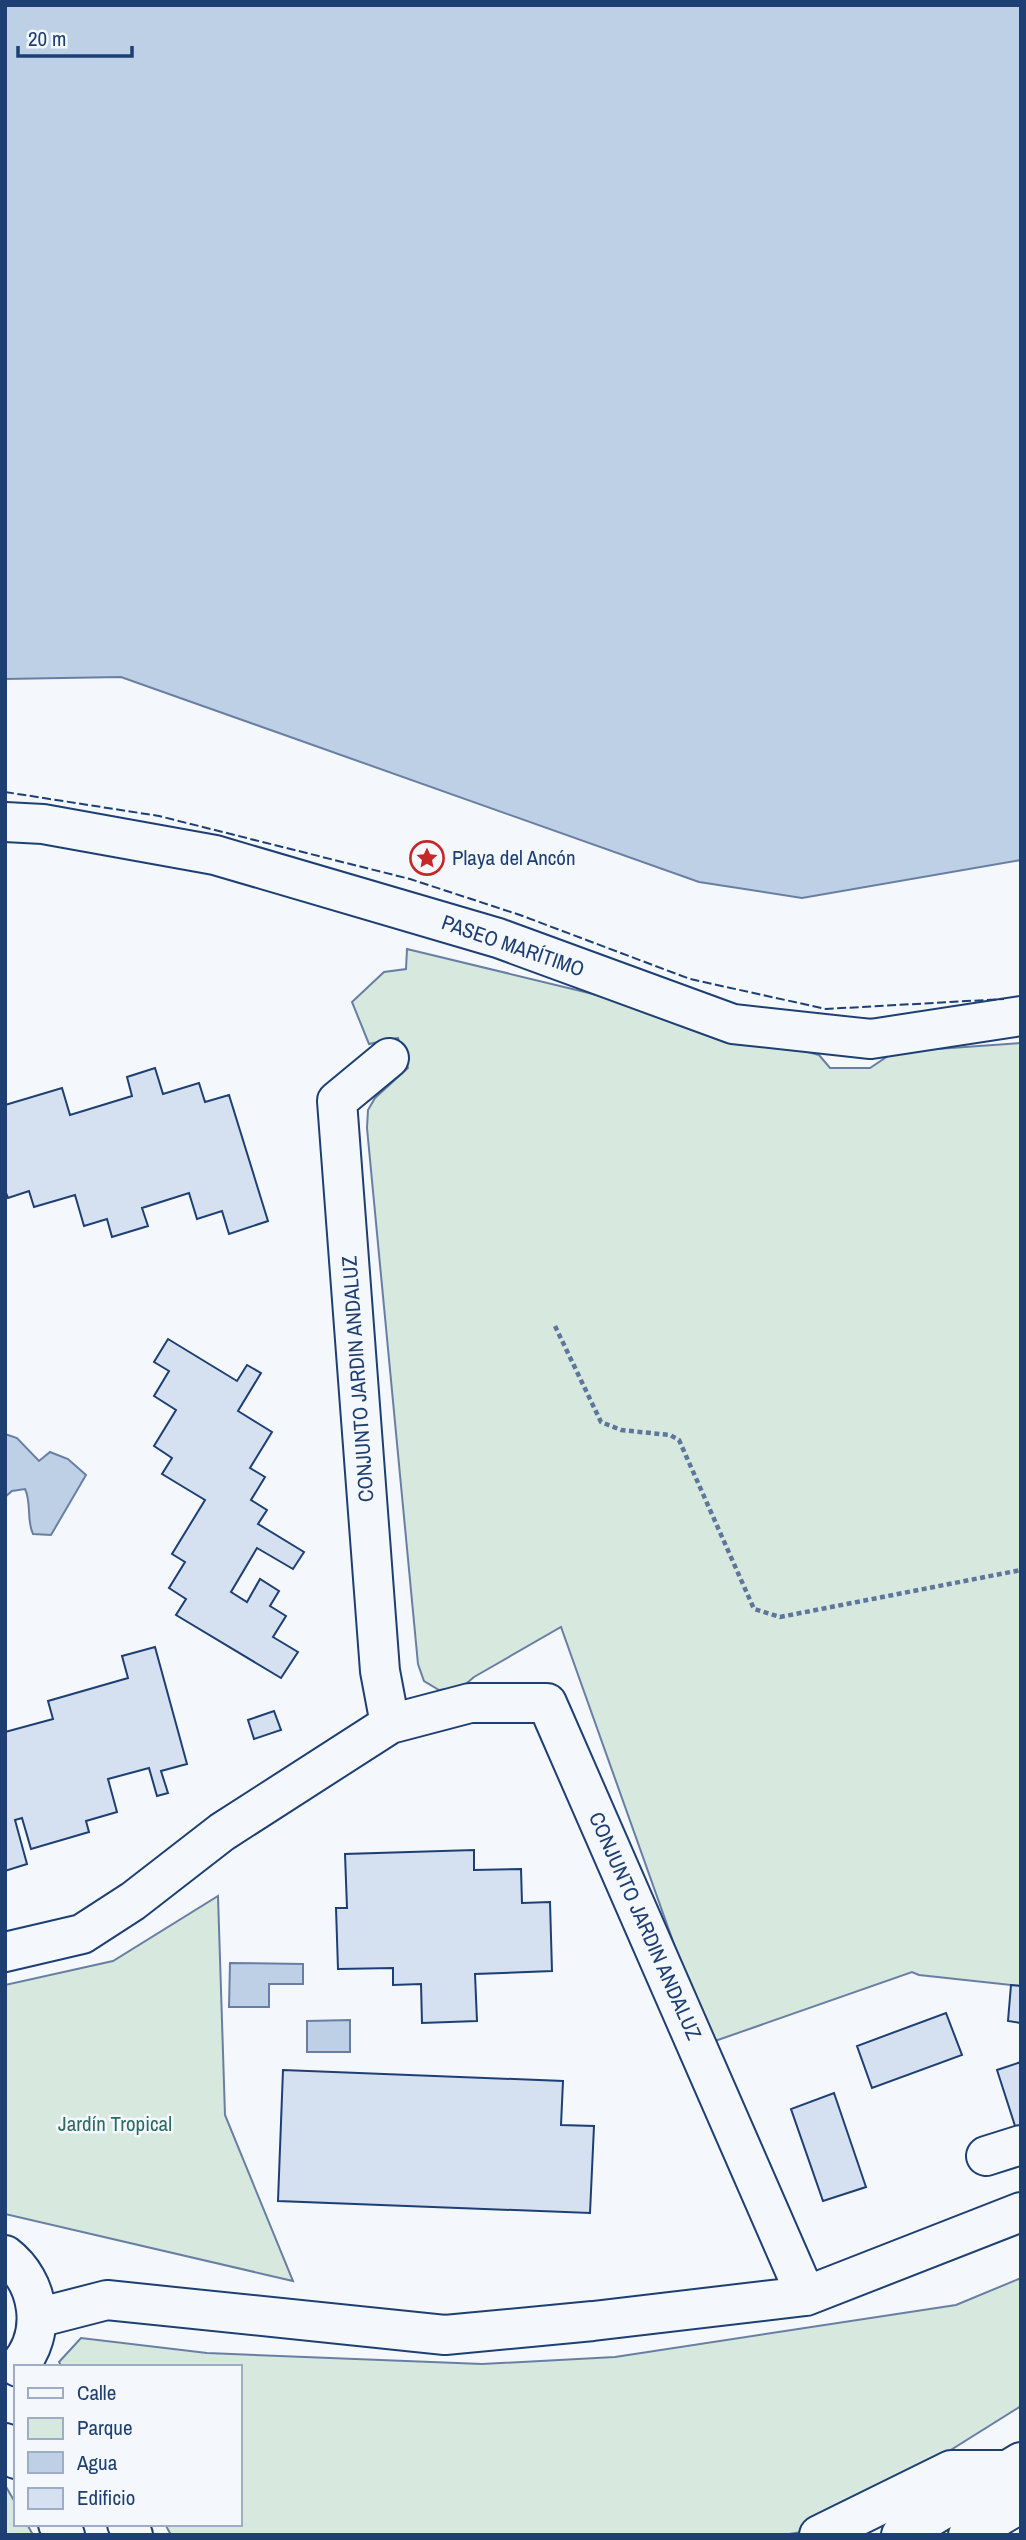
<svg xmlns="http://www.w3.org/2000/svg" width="1026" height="2540" font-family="'Archivo Narrow',sans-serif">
	<rect width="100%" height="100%" fill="#f4f7fb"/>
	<path fill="#d7e8df" stroke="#687fa3" stroke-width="2" d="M407 949 589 993 819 1055 830 1068H870L894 1052 1021 1043V1986L919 1975 912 1972 715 2041 690 1989 561 1627 474 1677 461 1688 439 1690 424 1681 418 1664 367 1128 368 1110 375 1098 408 1068 398 1038 369 1044 352 1002 384 972 406 969Z
		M218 1896 225 2115 293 2281 5 2214V1985L113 1961Z
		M1021 2278V2406L826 2528 783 2535H171L165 2524H240V2367H62L59 2362 81 2338 207 2353 482 2364 615 2357 956 2305Z
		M5 2485 16 2504V2524H27L33 2535H5Z"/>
	<path fill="#bed0e5" stroke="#687fa3" stroke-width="2" d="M5 5H1021V860L802 898 699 882 121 677 5 679Z
		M5 1434 17 1438 39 1461 50 1452 68 1459 86 1475 51 1535 33 1534C26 1519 32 1504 25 1489L12 1491 5 1497Z
		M230 1963 303 1964V1984H269V2007H229Z
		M350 2020V2052H307V2021Z"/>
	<path fill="#d5e0f0" stroke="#1d3f73" stroke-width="2" d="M155 1068 163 1094 199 1083 205 1102 229 1095 268 1221 229 1234 222 1211 197 1219 189 1193 142 1208 148 1226 112 1237 107 1219 84 1226 75 1195 34 1207 29 1191 8 1198 5 1190V1105L62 1088 70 1115 132 1096 127 1077Z
		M168 1339 237 1381 247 1365 261 1373 238 1411 272 1432 250 1468 265 1477 251 1500 267 1510 258 1524 304 1552 293 1569 257 1548 231 1592 247 1602 260 1579 279 1591 270 1606 286 1616 273 1637 298 1652 281 1678 176 1615 186 1599 169 1588 185 1562 172 1554 205 1500 162 1474 172 1458 154 1446 176 1410 154 1396 169 1371 154 1362Z
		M155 1647 187 1764 161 1771 168 1793 157 1796 149 1768 108 1779 117 1812 86 1821 89 1832 31 1849 22 1818 15 1820 27 1864 5 1871V1732L53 1719 48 1701 128 1678 122 1656Z
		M274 1711 281 1730 254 1739 248 1720Z
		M474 1850V1870L521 1869 522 1903 550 1902 552 1971 475 1974 477 2021 422 2023 421 1984 393 1985V1968L338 1969 336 1908H347L345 1854Z
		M1011 1985 1021 1986V2023L1008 2021Z
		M946 2013 962 2055 872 2088 857 2046Z
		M1021 2062V2131L1017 2132 997 2070Z
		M283 2070 563 2081 561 2125 594 2126 590 2213 278 2201Z
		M834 2093 866 2187 823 2201 791 2109Z"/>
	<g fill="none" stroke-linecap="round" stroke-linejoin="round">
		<g stroke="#1d3f73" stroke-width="42">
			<path id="minor" d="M5 822 43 824 215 855 498 938 733 1024 871 1039 1021 1016
				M389 1058 337 1101 380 1671 390 1724
				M5 1952 82 1934 133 1901 222 1832 390 1724 470 1703H547L806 2296
				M986 2156 1021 2145
				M5 2255C40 2282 48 2333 18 2367
				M37 2318 107 2300 445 2335 593 2321 806 2296 1021 2212
				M5 2443 16 2459
				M58 2524 65 2535
				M127 2524 133 2535
				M819 2535 951 2470H1007"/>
		</g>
		<g stroke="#1d3f73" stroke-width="42">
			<path id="major" d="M901 2535 1021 2462
				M968 2535 1021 2503"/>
		</g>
		<path stroke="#5e769c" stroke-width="4.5" stroke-dasharray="5 3.5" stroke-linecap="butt" d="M555 1326 601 1422 621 1430 670 1435 679 1440 754 1609 780 1617 1021 1570"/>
		<use href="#minor" stroke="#f4f7fb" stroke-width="38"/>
		<use href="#major" stroke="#f4f7fb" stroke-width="38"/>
		<path stroke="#1d3f73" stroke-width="2" stroke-dasharray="9 3.5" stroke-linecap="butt" d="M5 792 159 816 410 879 520 915 690 979 826 1009 1004 999"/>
	</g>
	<defs>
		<g id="sight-ring" transform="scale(1.75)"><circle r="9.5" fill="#f4f7fb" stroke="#c62828" stroke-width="1.5"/><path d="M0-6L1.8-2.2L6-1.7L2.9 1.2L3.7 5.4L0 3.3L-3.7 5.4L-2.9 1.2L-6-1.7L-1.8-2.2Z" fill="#c62828"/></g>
	</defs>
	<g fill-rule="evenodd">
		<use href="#sight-ring" x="427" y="858"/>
	</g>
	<g text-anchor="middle" stroke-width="5" stroke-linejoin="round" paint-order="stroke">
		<g font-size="21" fill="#1d3f73" stroke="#f4f7fb" text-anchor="start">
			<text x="452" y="865">Playa del Ancón</text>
		</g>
		<g font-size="21" fill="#1d3f73" stroke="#f4f7fb">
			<text transform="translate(513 946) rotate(19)" y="7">PASEO MARÍTIMO</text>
			<text transform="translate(358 1379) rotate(-94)" y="7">CONJUNTO JARDIN ANDALUZ</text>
			<text transform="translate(645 1926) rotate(66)" y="7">CONJUNTO JARDIN ANDALUZ</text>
		</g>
		<g font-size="21" fill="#2c6c60" stroke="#f4f7fb">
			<text x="115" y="2131">Jardín Tropical</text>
		</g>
	</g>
	<rect width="1026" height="2540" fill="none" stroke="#1d3f73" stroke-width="14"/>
	<rect x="14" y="2365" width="228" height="161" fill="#f4f7fb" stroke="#9eadc5" stroke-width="2"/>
	<rect x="28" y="2388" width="35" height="10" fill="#f4f7fb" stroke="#9eadc5" stroke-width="2"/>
	<text x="77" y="2400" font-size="21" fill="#1d3f73">Calle</text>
	<rect x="28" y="2418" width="35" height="21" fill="#d7e8df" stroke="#9eadc5" stroke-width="2"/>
	<text x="77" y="2435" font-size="21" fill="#1d3f73">Parque</text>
	<rect x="28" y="2452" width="35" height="21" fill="#bed0e5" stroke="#9eadc5" stroke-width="2"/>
	<text x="77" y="2470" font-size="21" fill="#1d3f73">Agua</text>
	<rect x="28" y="2488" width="35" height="21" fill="#d5e0f0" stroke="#9eadc5" stroke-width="2"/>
	<text x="77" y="2505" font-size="21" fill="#1d3f73">Edificio</text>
	<path d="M18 46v10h114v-10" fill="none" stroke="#1d3f73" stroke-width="3.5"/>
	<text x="28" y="46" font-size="21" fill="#1d3f73" stroke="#f4f7fb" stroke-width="5" paint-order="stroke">20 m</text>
</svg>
